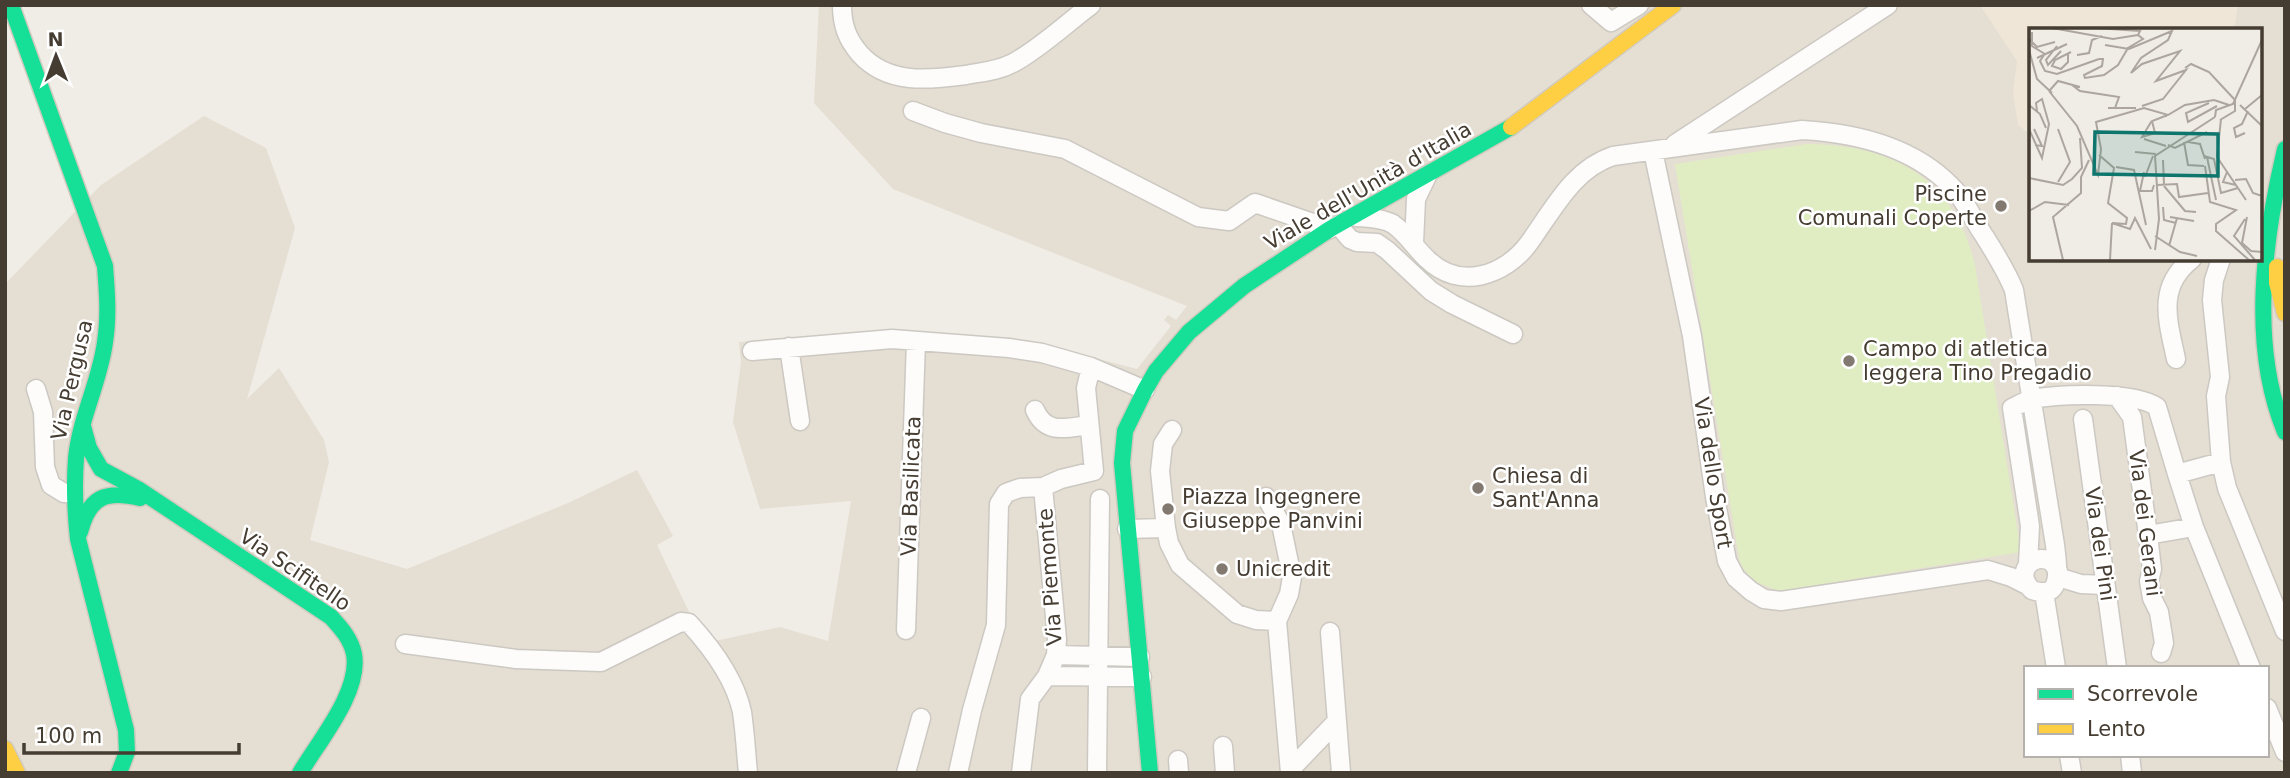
<svg xmlns="http://www.w3.org/2000/svg" width="2290" height="778" font-family="'DejaVu Sans',sans-serif">
	<rect width="100%" height="100%" fill="#f0ece6"/>
	<path fill="#e5ded3" fill-rule="evenodd" d="M819 5H2285V773H5V284L101 185 204 116 266 148 295 228 247 399 279 368 324 440 329 462 310 540 407 569 568 503 637 470 673 536 657 545 690 614 715 641 780 627 828 641 851 501 760 509 733 422 741 363 739 342 890 331 1053 347 1137 369 1171 326 1164 320 1166 318 1168 315 1176 320 1187 306 893 189 814 103ZM2031 30H2260V259H2031ZM2026 668H2267V755H2026Z"/>
	<path fill="#efe6d7" d="M1980 5H2238L2234 30H2031V135L2018 125 2013 92 2017 61Z"/>
	<path fill="#e0edc3" d="M1807 144C1893 145 1954 178 1975 265L2021 552 1779 591 1753 581 1740 564 1675 164Z"/>
	<g fill="none" stroke-linecap="round" stroke-linejoin="round">
		<g stroke="#ccc8c2" stroke-width="21">
			<path id="street" d="M842 5C842 25 847 39 860 54 888 85 929 80 966 75 982 72 998 71 1013 63 1038 50 1067 23 1091 5
				M1591 5 1611 22 1639 5
				M913 111 945 123 981 133 1065 149 1198 217 1229 221 1255 203 1330 229
				M1675 144 1888 5
				M1653 151 1692 336 1715 497 1727 561 1736 578 1751 591 1764 599 1781 601 1988 570 2011 577 2027 585
				M1356 217C1369 218 1382 218 1393 224 1407 234 1415 248 1427 259 1459 291 1505 276 1529 243 1553 210 1573 169 1613 156L1802 130C1856 133 1911 146 1950 185 1965 199 1972 218 1983 234 1995 253 2006 270 2014 290L2055 545C2057 564 2065 602 2032 590 2014 573 2032 551 2052 562L2058 571
				M1338 225 1350 239 1357 242 1377 243 1387 250 1431 291 1452 304 1513 334
				M1414 243 1416 199 1427 176
				M789 347 800 421
				M752 351 892 339 1009 348 1042 353 1091 367 1145 390
				M2176 359C2168 321 2156 287 2192 259
				M36 389 43 412 45 467 51 485 64 493H74
				M2117 396 2132 417 2148 535 2152 569 2149 581 2152 598 2159 612 2164 643 2161 653
				M1035 410C1046 435 1066 428 1089 425
				M2083 419 2117 668
				M2221 462 2216 396 2220 377 2212 300 2214 280 2221 259
				M2177 474 2194 527 2251 668
				M1266 497 1281 524 1292 577 1289 594 1277 621 1290 773
				M1166 528 1169 543 1180 565 1237 614 1256 620 1277 621
				M1127 529 1166 528 1160 471 1163 444 1172 430
				M2148 535 2194 527
				M2028 564 2030 526 2012 408C2018 405 2025 401 2032 399 2059 394 2135 391 2157 407L2177 474 2221 462 2227 488 2285 631
				M2058 577 2081 584 2105 585
				M2044 592 2056 668
				M906 630 916 341
				M1330 632 1341 773
				M405 644 516 659 601 662 681 622 689 623C711 647 735 679 742 712 745 732 746 753 748 773
				M1056 655 1140 657
				M1047 676 1142 677
				M2267 708 2285 752
				M1223 746 1225 773
				M2069 755 2072 773
				M2130 755 2132 773
				M1178 760 1179 773
				M1290 770 1337 721
				M906 773 921 718
				M958 773 972 710 996 625 999 504 1006 493 1020 488 1043 487 1061 479 1094 471 1086 388 1091 367
				M1021 773 1030 699 1047 676 1056 655 1057 639 1043 487
				M1097 773 1100 499"/>
		</g>
		<g stroke="#d1cabe" stroke-width="19">
			<path id="fast" d="M11 5 105 266C107 291 109 316 105 342 100 381 80 418 76 458 74 485 75 512 78 539L126 730 127 752 119 773
				M2285 149C2264 238 2249 345 2285 432
				M83 426 89 448 101 469 138 489 331 617C341 628 351 639 354 654 361 692 318 742 300 773
				M80 532C89 497 105 490 140 498
				M1150 773 1122 463 1125 431 1145 390 1156 371 1189 332 1244 286 1330 229 1511 127"/>
		</g>
		<g stroke="#d1cabe" stroke-width="19">
			<path id="slow" d="M1511 127 1673 5
				M2277 267V283L2285 313
				M5 749 17 773"/>
		</g>
		<use href="#street" stroke="#fdfcfb" stroke-width="18"/>
		<use href="#fast" stroke="#16e098" stroke-width="16"/>
		<use href="#slow" stroke="#ffcf43" stroke-width="16"/>
	</g>
	<g fill="#827a71" stroke="#fff" stroke-width="2.5">
		<circle cx="2001" cy="206" r="7"/>
		<circle cx="1849" cy="361" r="7"/>
		<circle cx="1478" cy="488" r="7"/>
		<circle cx="1168" cy="509" r="7"/>
		<circle cx="1222" cy="569" r="7"/>
	</g>
	<g text-anchor="middle" stroke-width="5" stroke-linejoin="round" paint-order="stroke">
		<g font-size="21" fill="#463d32" stroke="#fff">
			<text transform="translate(1368 186) rotate(-30)" y="7">Viale dell'Unità d'Italia</text>
			<text transform="translate(72 380) rotate(-77)" y="7">Via Pergusa</text>
			<text transform="translate(1713 473) rotate(81)" y="7">Via dello Sport</text>
			<text transform="translate(911 486) rotate(-88)" y="7">Via Basilicata</text>
			<text transform="translate(2145 523) rotate(83)" y="7">Via dei Gerani</text>
			<text transform="translate(2100 544) rotate(82)" y="7">Via dei Pini</text>
			<text transform="translate(295 570) rotate(34)" y="7">Via Scifitello</text>
			<text transform="translate(1050 577) rotate(-94)" y="7">Via Piemonte</text>
		</g>
		<g font-size="21" fill="#463d32" stroke="#fff" text-anchor="start">
			<text x="1987" y="201" text-anchor="end">Piscine<tspan x="1987" dy="24">Comunali Coperte</tspan></text>
			<text x="1863" y="356">Campo di atletica<tspan x="1863" dy="24">leggera Tino Pregadio</tspan></text>
			<text x="1492" y="483">Chiesa di<tspan x="1492" dy="24">Sant'Anna</tspan></text>
			<text x="1182" y="504">Piazza Ingegnere<tspan x="1182" dy="24">Giuseppe Panvini</tspan></text>
			<text x="1236" y="576">Unicredit</text>
		</g>
	</g>
	<g transform="translate(2029 28)">
		<rect width="233" height="233" fill="#f0ece6"/>
		<path fill="none" stroke="#aca69e" stroke-width="2" d="M23 0 84 11 109 7M66 0 111 3 109 7M3 4V18L16 26M0 11 8 19 26 14M76 17 100 21 143 3 139 12 112 30 102 45 113 36 151 23 127 53 157 42 134 71 113 78M28 18 17 32 19 37 32 23M0 22 8 51 23 65M39 26V34L32 41 23 38 26 32 42 24M15 27 11 33 16 43 28 46 70 31M48 27 60 25 63 12 73 8M8 30 38 16M70 31H74L73 38 55 47 56 50 75 47 89 37 99 20 114 11 109 7M156 40 162 36 180 44 206 72M43 57 51 63 90 69 86 80M21 62 29 53 51 59M20 63 48 98 69 147 72 121 67 94 115 80 139 87 156 77 185 72 200 77M180 75 157 85 159 94 188 78M0 77 11 86 17 100M211 77 233 98M79 80H107M216 81 233 67M186 89 187 82 204 76 233 12M192 91 188 129 217 172M191 92 206 83V72M123 93 126 105 113 109 122 94 123 93 131 90 136 88H138M0 101 13 130 20 96 13 71 7 75 8 83M5 101 13 118 6 117M216 105 207 109 205 100 213 96 219 83M115 111 137 118M155 114 159 137 175 138M159 114 171 116 176 131M139 117 146 120 178 104M106 124 127 126M70 127 85 140 79 175 98 190 97 196 83 195 101 201 106 190 122 221M175 128 185 131 192 165 209 160M178 129 187 172M134 132 135 156M176 138 181 174 207 182 187 196V203L220 232M87 139 105 142 117 197M115 144 111 163H123L125 157M198 144 194 154 207 157M116 149 124 128M0 150 34 157 43 151 53 140 51 110M206 152 217 151 224 165 233 168M29 154 41 134 29 101M128 157 148 156 150 169 179 165M135 158 156 183 167 184M134 179 135 192 147 195M0 183 16 174 40 177M141 189 165 193M218 189 213 215 222 223 233 224M216 191 205 208 226 232M126 208 151 224 168 228M140 218 148 190M126 222 130 191 126 128 186 89M34 232 24 189 52 165V149L60 132M81 232 83 195"/>
		<path fill="#0f766e" fill-opacity="0.15" stroke="#0f766e" stroke-width="3.5" d="M66 104 189 106V148L65 146Z"/>
		<rect width="233" height="233" fill="none" stroke="#463d32" stroke-width="3.5"/>
	</g>
	<rect width="2290" height="778" fill="none" stroke="#463d32" stroke-width="14"/>
	<rect x="2024" y="666" width="245" height="91" fill="#ffffff" stroke="#b5b1ad" stroke-width="2"/>
	<rect x="2038" y="689" width="35" height="10" fill="#16e098" stroke="#b5b1ad" stroke-width="2"/>
	<text x="2087" y="701" font-size="21" fill="#463d32">Scorrevole</text>
	<rect x="2038" y="724" width="35" height="10" fill="#ffcf43" stroke="#b5b1ad" stroke-width="2"/>
	<text x="2087" y="736" font-size="21" fill="#463d32">Lento</text>
	<g transform="translate(56 56) rotate(359)" stroke="#ffffff" stroke-width="5" paint-order="stroke">
	<path d="M0-5L12 26L0 18L-12 26Z" fill="#463d32"/>
	<text y="-10" font-size="19" font-weight="bold" text-anchor="middle" fill="#463d32">N</text>
	</g>
	<path d="M24 743v10h215v-10" fill="none" stroke="#463d32" stroke-width="3.5"/>
	<text x="35" y="743" font-size="21" fill="#463d32" stroke="#ffffff" stroke-width="5" paint-order="stroke">100 m</text>
</svg>
